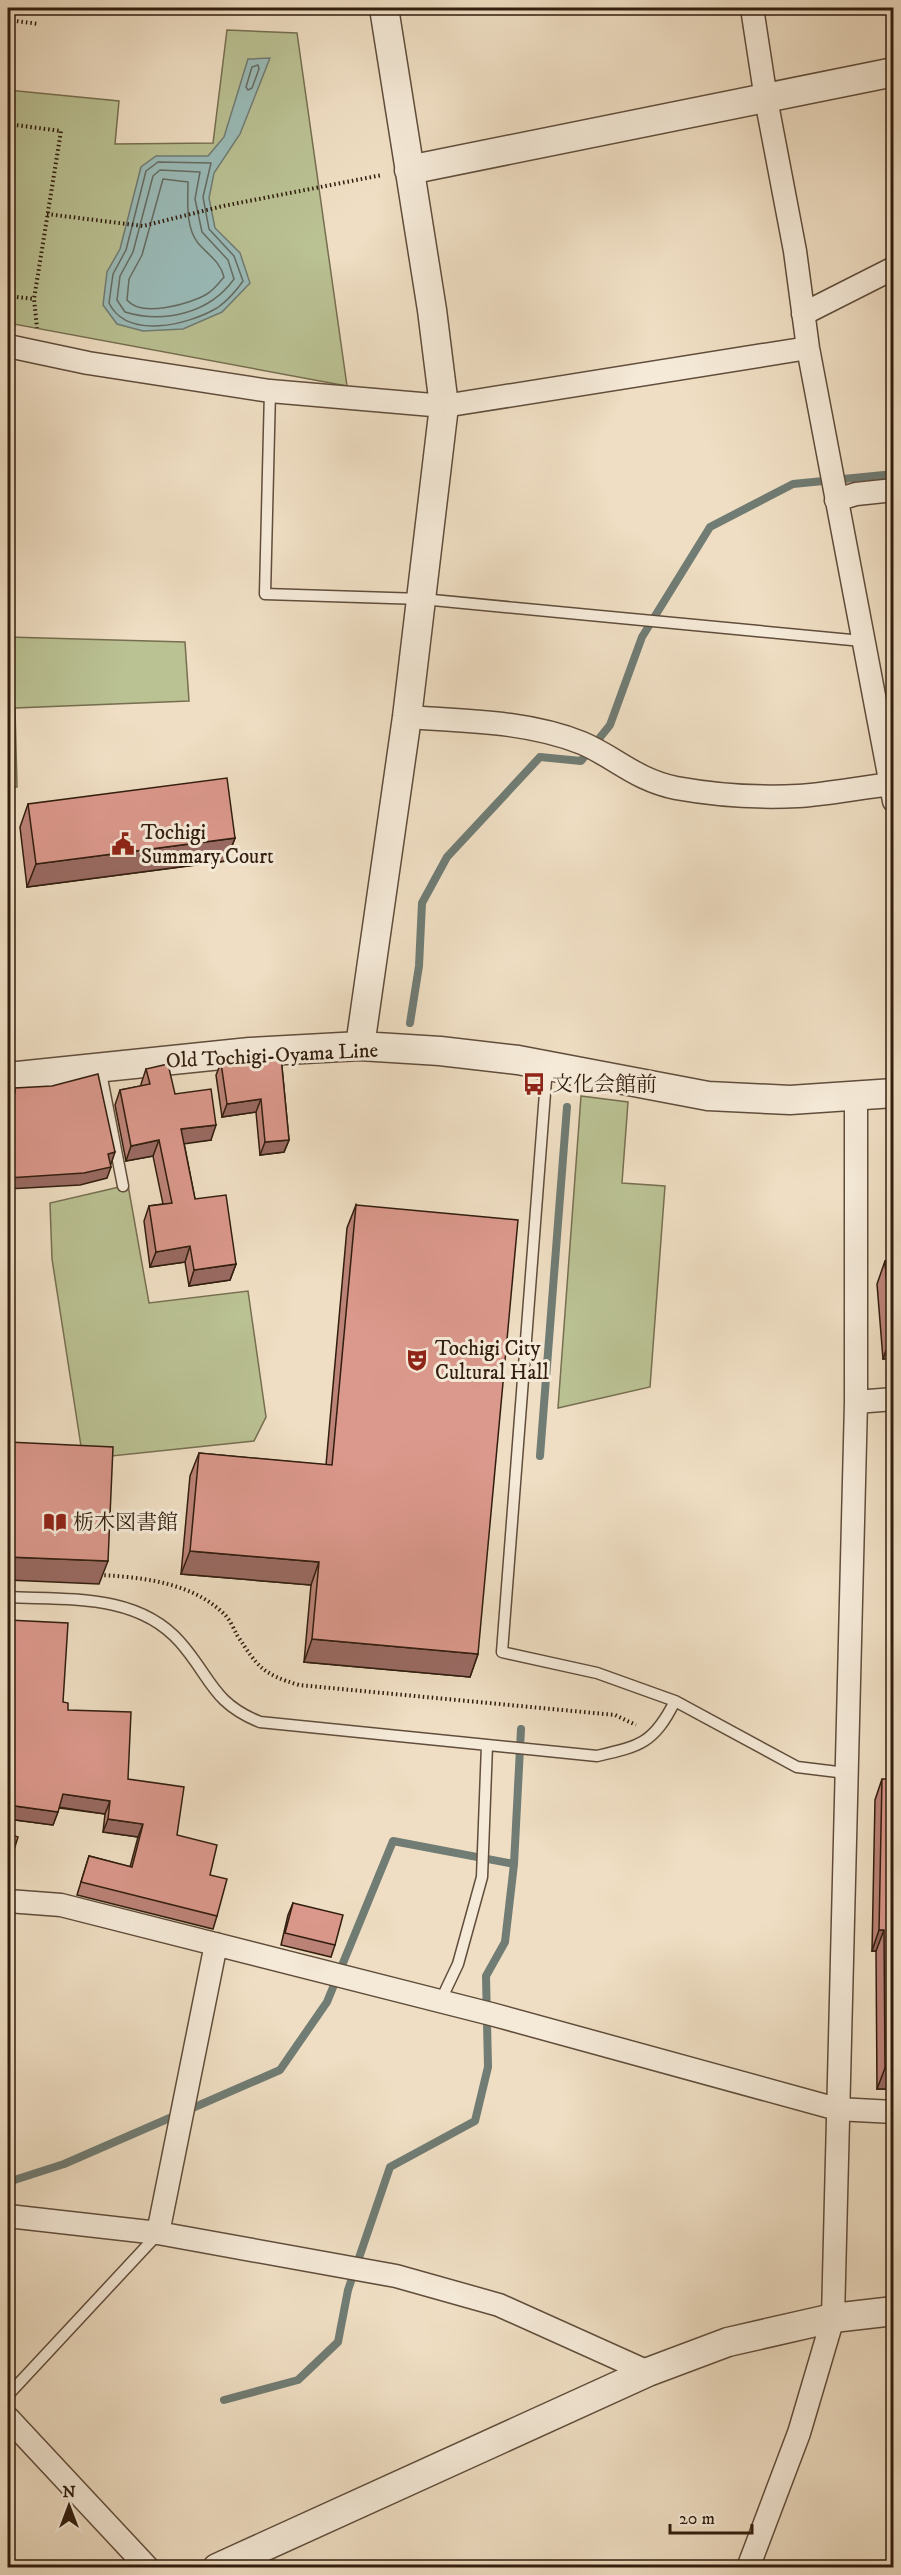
<svg xmlns="http://www.w3.org/2000/svg" width="901" height="2575" font-family="'IM FELL DW Pica','Noto Serif JP',serif">
	<rect width="100%" height="100%" fill="#efdec3"/>
	<filter id="stains"><feTurbulence type="fractalNoise" baseFrequency=".00333" numOctaves="4"/><feColorMatrix values="0 0 0 0 .2 0 0 0 0 .09 0 0 0 0 .02 0 0 0 .5 -.17"/></filter>
	<radialGradient id="worn" r=".72"><stop offset=".6" stop-color="#630" stop-opacity="0"/><stop offset="1" stop-color="#630" stop-opacity=".3"/></radialGradient>
	<path fill="#bac193" stroke="#766f50" stroke-width="1.5" d="M227 30 297 33 347 386 8 323V90L119 101 115 144 213 143Z
		M8 637 185 642 189 701 15 708 17 787H8Z
		M581 1096 628 1102 622 1183 665 1186 650 1387 558 1408Z
		M128 1185 149 1303 248 1291 266 1417 254 1441 83 1459 52 1259 50 1203Z"/>
	<path fill="#9abbb8" stroke="#707c74" stroke-width="1.5" d="M270 58 240 134 214 173 209 198 215 228 240 253 250 283 222 312 183 329 143 331 117 324 103 305 107 272 120 249 141 167 156 156H208L224 137 248 59Z"/>
	<g fill="none" stroke-linecap="round" stroke-linejoin="round">
		<path stroke="#666c63" stroke-width="1.5" d="M258 65 259 69 252 88 248 90 246 87 252 67Z
			M158 162 211 163 203 197 209 229 234 256 243 281C237 290 226 302 217 308 188 325 127 340 109 303L113 274 126 250 146 171Z
			M160 170 200 172 195 199 202 232 228 260 234 279C210 313 164 324 125 312L117 300 120 276 133 252 153 176Z
			M163 179 188 182C188 200 185 227 198 243 208 255 220 261 224 277 219 283 214 290 207 294 190 304 141 318 127 300L129 279 142 255Z"/>
		<path stroke="#707c74" stroke-width="8" d="M410 1023 419 966 422 903 447 857 540 757 581 761 610 725 642 637 710 527 793 484 894 474
			M540 1456 567 1107
			M8 2182 64 2164 280 2070 327 2002 393 1841 514 1864 521 1729
			M224 2400 298 2380 338 2342 348 2290 390 2167 475 2121 488 2067 486 1976 505 1942 514 1864"/>
		<g stroke="#604d3b" stroke-width="13">
			<path id="service" d="M270 391 265 594 422 599 862 641
				M547 1067 502 1652 597 1673 675 1701
				M100 1068 123 1186
				M8 1597C67 1600 137 1593 180 1642 211 1677 212 1703 260 1722L597 1756C641 1746 654 1743 675 1701L797 1767 846 1773
				M440 2002 458 1964 482 1877 487 1745
				M8 2395 157 2235"/>
		</g>
		<g stroke="#604d3b" stroke-width="25">
			<path id="minor" d="M752 8 766 99 795 251 808 348 894 801
				M803 314 894 268
				M8 346 88 363 270 391 444 406 808 348
				M836 500 856 494 894 490
				M407 717C465 721 527 721 582 743 615 757 636 780 676 788 715 795 759 798 798 796 830 794 862 787 894 784
				M856 1402 894 1399
				M8 1901 61 1905 491 2014 837 2109 894 2112
				M8 2216 158 2233 396 2276 499 2305 648 2372
				M158 2233 216 1944
				M8 2418 148 2568
				M748 2568 799 2433 833 2318 856 1402V1096"/>
		</g>
		<g stroke="#604d3b" stroke-width="31">
			<path id="tertiary" d="M409 170 894 72
				M360 1046 407 717 444 406 432 310 384 8
				M8 1077 250 1052 360 1046 440 1051 518 1060 708 1096 790 1100 894 1093
				M217 2568 648 2372 728 2342 833 2318 894 2311"/>
		</g>
		<path stroke="#311d0e" stroke-width="4" stroke-dasharray="1.5 3" stroke-linecap="butt" d="M8 20 39 24
			M8 124 61 131 34 299 37 328
			M47 214 143 226 223 206 382 175
			M8 296 34 299
			M100 1575C142 1577 194 1583 225 1615 230 1620 234 1629 237 1635 258 1667 262 1674 299 1685L615 1715 636 1725"/>
		<use href="#service" stroke="#f5ead8" stroke-width="10"/>
		<use href="#minor" stroke="#f5ead8" stroke-width="22"/>
		<use href="#tertiary" stroke="#f5ead8" stroke-width="28"/>
	</g>
	<path fill="#bc8378" stroke="#311d0e" stroke-width="1.5" d="M28 804 235 838 226 861 27 887 20 827Z
		M281 1057 289 1140 284 1152 260 1155 256 1112 222 1117 216 1075 221 1063Z
		M146 1069 175 1094 211 1140 184 1143 195 1199 236 1264 230 1280 189 1286 185 1262 150 1267 144 1221 149 1206 163 1204 153 1156 126 1161 115 1105 120 1090 141 1086V1084Z
		M356 1205 478 1654 470 1677 304 1662 311 1585 181 1574 190 1476 199 1453 326 1465 347 1228Z
		M885 1261 894 1358 883 1359 877 1284Z
		M8 1620 68 1710 128 1779 210 1875 217 1916 213 1929 77 1895 89 1856 130 1867 138 1837 103 1832 105 1814 59 1808 53 1825 8 1819Z
		M882 1779 894 2089H877L876 1951H872L875 1800Z
		M293 1903 335 1945 331 1957 281 1945 288 1915Z"/>
	<path fill="#996a62" stroke="#311d0e" stroke-width="1.5" d="M235 838 226 861 27 887 36 864Z
		M261 1099 256 1112 222 1117 227 1104Z
		M216 1125 211 1140 176 1145 181 1129Z
		M159 1140 153 1156 126 1161 131 1146Z
		M289 1140 284 1152 260 1155 265 1142Z
		M115 1152 111 1164 104 1165 108 1154Z
		M111 1167 107 1178 80 1185 8 1189V1178Z
		M190 1246 185 1262 150 1267 156 1252Z
		M236 1264 230 1280 189 1286 194 1270Z
		M894 1335V1358L883 1359 891 1336Z
		M190 1551 319 1562 311 1585 181 1574Z
		M8 1557 108 1561 99 1584 8 1580Z
		M312 1639 478 1654 470 1677 304 1662Z
		M63 1794 110 1801 105 1814 58 1807Z
		M8 1805 58 1812 53 1825 8 1819Z
		M108 1819 143 1824 138 1837 103 1832Z
		M879 1930H884L876 1951H872Z
		M885 2068H894V2089H877Z"/>
	<path fill="#db988c" stroke="#311d0e" stroke-width="1.5" d="M227 778 235 838 36 864 28 804Z
		M281 1057 289 1140 265 1142 261 1099 227 1104 221 1063Z
		M168 1064 175 1094 211 1089 216 1125 181 1129 195 1199 226 1195 236 1264 194 1270 190 1246 156 1252 149 1206 172 1203 159 1140 131 1146 120 1090 150 1084 146 1069Z
		M98 1074 115 1152 108 1154 111 1167 84 1173 8 1178V1094L15 1093V1088L52 1086Z
		M356 1205 518 1220 478 1654 312 1639 319 1562 190 1551 199 1453 332 1465Z
		M894 1260V1335L891 1336 885 1261Z
		M8 1442 113 1447 108 1561 8 1557Z
		M8 1620 68 1623 63 1702 68 1703V1710L131 1712 128 1779 184 1787 177 1835 217 1845 210 1875 227 1879 217 1916 81 1882 89 1856 132 1867 143 1824 108 1819 110 1801 63 1794 58 1812 8 1805Z
		M882 1779H894V2068H885L884 1930H879Z
		M8 1834 18 1837 8 1869Z
		M293 1903 343 1915 335 1945 285 1933Z"/>
	<defs>
		<g id="civic-bare" transform="scale(1.8)"><path d="M-.6-6.5H3V-4.5H.6V-3L4-1V1h2V6H-6V1h2V-1L-.6-3ZM-1.2 2.5V6h2.4V2.5Z" fill="#8f2418" stroke="#f5ead8" stroke-width="2.5" paint-order="stroke"/></g>
		<g id="bus-bare" transform="scale(1.8)"><path d="M-5-6H5V4H4V6H2V4H-2V6H-4V4H-5ZM-3.5-4V0h7V-4ZM-3.5 1.2v1.5H-2V1.2ZM2 1.2v1.5H3.5V1.2Z" fill="#8f2418" stroke="#f5ead8" stroke-width="2.5" paint-order="stroke"/></g>
		<g id="theatre-bare" transform="scale(1.8)"><path d="M-5-5.5Q0-4 5-5.5V0Q5 5 0 6Q-5 5-5 0ZM-3.3-2.5H-1v1.5H-3.3ZM1-2.5H3.3v1.5H1ZM-2.8 1Q0 5.5 2.8 1Z" fill="#8f2418" stroke="#f5ead8" stroke-width="2.5" paint-order="stroke"/></g>
		<g id="library-bare" transform="scale(1.8)"><path d="M-6-4Q-3-5.5-.7-3.5V5Q-3 3-6 4ZM6-4Q3-5.5 .7-3.5V5Q3 3 6 4Z" fill="#8f2418" stroke="#f5ead8" stroke-width="2.5" paint-order="stroke"/></g>
	</defs>
	<g fill-rule="evenodd">
		<use href="#civic-bare" x="123" y="844"/>
		<use href="#bus-bare" x="534" y="1084"/>
		<use href="#theatre-bare" x="417" y="1360"/>
		<use href="#library-bare" x="55" y="1522"/>
	</g>
	<g text-anchor="middle" stroke-width="6" stroke-linejoin="round" paint-order="stroke">
		<g font-size="21" fill="#311d0e" stroke="#f5ead8" text-anchor="start">
			<text x="141" y="839">Tochigi<tspan x="141" dy="24">Summary Court</tspan></text>
			<text x="552" y="1091">文化会館前</text>
			<text x="435" y="1355">Tochigi City<tspan x="435" dy="24">Cultural Hall</tspan></text>
			<text x="73" y="1529">栃木図書館</text>
		</g>
		<g font-size="21" fill="#311d0e" stroke="#f5ead8">
			<text transform="translate(272 1055) rotate(-3)" y="7">Old Tochigi-Oyama Line</text>
		</g>
	</g>
	<rect width="901" height="2575" fill="none" stroke="#efdec3" stroke-width="30"/>
	<rect x="9" y="9" width="883" height="2557" fill="none" stroke="#311d0e" stroke-width="3"/>
	<rect x="15" y="15" width="871" height="2545" fill="none" stroke="#311d0e" stroke-width="1.5"/>
	<g transform="translate(69 2506)" stroke="#f5ead8" stroke-width="4.5" paint-order="stroke">
	<path d="M0-4.5L10 22L0 15L-10 22Z" fill="#311d0e"/>
	<text y="-9" font-size="16" font-weight="bold" text-anchor="middle" fill="#311d0e">N</text>
	</g>
	<path d="M670 2524v9h82v-9" fill="none" stroke="#311d0e" stroke-width="3"/>
	<text x="679" y="2524" font-size="18" fill="#311d0e" stroke="#f5ead8" stroke-width="4.5" paint-order="stroke">20 m</text>
	<rect width="100%" height="100%" filter="url(#stains)"/>
	<rect width="100%" height="100%" fill="url(#worn)"/>
</svg>
